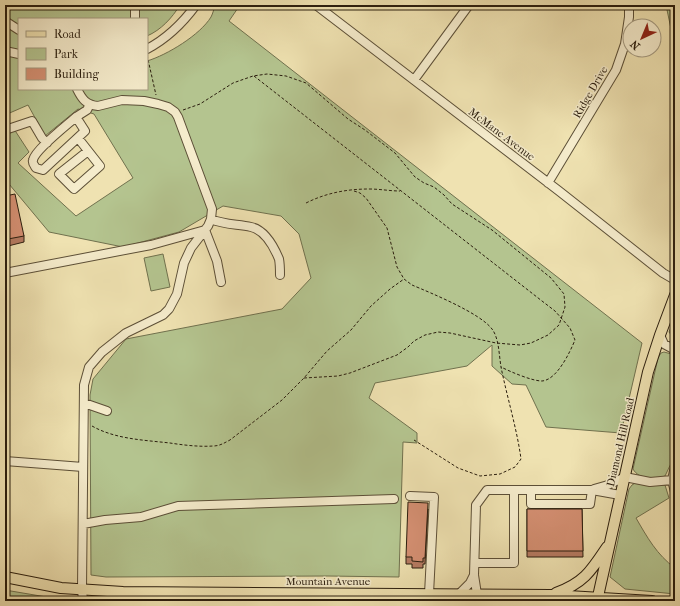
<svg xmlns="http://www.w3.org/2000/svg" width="680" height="606" font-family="'IM FELL French Canon',serif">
	<rect width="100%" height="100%" fill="#efe2b1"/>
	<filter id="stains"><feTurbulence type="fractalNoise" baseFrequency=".005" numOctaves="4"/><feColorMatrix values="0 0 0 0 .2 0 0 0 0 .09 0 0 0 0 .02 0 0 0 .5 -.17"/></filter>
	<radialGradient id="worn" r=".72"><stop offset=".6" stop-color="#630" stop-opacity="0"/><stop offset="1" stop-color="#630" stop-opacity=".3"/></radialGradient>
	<path fill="#b4c48f" stroke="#70714e" d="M5 5H180C172 18 161 30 147 36V19H19V89H147V61C167 55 200 35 211 17 213 13 214 9 215 5H240L229 21 642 343 621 433 546 427 526 385 512 384 492 366V345L467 366 375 383 369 398 417 433V443L403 442 399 577 328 576 106 577 91 575 90 395 93 379 126 339 282 309 311 278 299 234 281 216 223 206 179 232 123 247 49 232 9 184 7 132 14 129 29 152 18 163 76 216 133 178 94 114 78 109 45 136 28 105 5 115Z
		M666 5H675V43H674Z
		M163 254 170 287 151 291 144 258Z
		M675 318V340L669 332Z
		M664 352 675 355V455L665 476C655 479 639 480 633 469L658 358 661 353Z
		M637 482 649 485H665L669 498 636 518C647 537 657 555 675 568V594L625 589 610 577 629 489 632 485Z
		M5 590 70 601H5Z"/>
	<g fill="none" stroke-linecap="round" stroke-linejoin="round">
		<g stroke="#5c4f37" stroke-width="10">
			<path id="minor" d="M135 5V19
				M316 5 559 191 663 273 675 280
				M5 21 19 30
				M147 49C168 38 182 24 196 5
				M5 51 19 54
				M414 80 469 5
				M77 89C82 99 86 105 98 106L122 100 144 101 158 104 168 107 175 112 178 117 212 209 211 219 208 226 191 248 184 263 177 294 169 309 163 315 126 333 102 352 89 367 84 385 82 589 83 601
				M76 117 85 131 43 170 36 168C34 165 32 163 33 160 35 150 67 125 76 117Z
				M76 117 87 110 90 104
				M5 130 32 121 42 138 47 143
				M78 138 100 166 74 189 59 174 88 151
				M548 183 616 70 625 44 629 17V5
				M211 219C224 225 238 224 251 227 265 230 274 247 279 259 280 264 280 270 280 275
				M5 273 151 245 205 230 217 261 221 282
				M660 335 664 344 675 350
				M84 403 107 411
				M5 461 83 467
				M675 466 672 480 675 492
				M594 489 608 485 625 477 650 482 672 480
				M531 490V504H590L592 490
				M410 496 434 497 429 594
				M83 524 105 520 141 517 178 506 394 499
				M475 563H514V490
				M459 594 470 583 474 575
				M477 601V594L474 575 476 505 487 490H592L620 495"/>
		</g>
		<g stroke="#2b1e0e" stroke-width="12">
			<path id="major" d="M5 577 61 588 123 592 551 595 652 601
				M556 593C584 583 591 571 607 547
				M597 601 648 372 660 335 675 295"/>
		</g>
		<path stroke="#2b1e0e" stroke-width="1" stroke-dasharray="3 2" stroke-linecap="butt" d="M147 55 156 95
			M254 76 542 301 555 311 570 328 575 340C570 352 557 380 542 381 532 381 511 372 501 367
			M183 110 200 104 233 83 253 76 267 74 286 76 306 83 348 119 365 130 395 153 415 177 424 183 434 187 444 195 452 204 492 230 551 278 564 294 565 307 559 325 548 335 531 343 520 345 496 343 450 333 438 332 425 335 414 341 408 347 397 355 350 373 338 376 304 378
			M354 191 360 193 366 198 387 228 397 267 404 279 412 285C431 293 480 313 492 329 499 338 499 355 501 367 507 397 517 429 521 459L515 467 500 474 480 476 458 468 414 440
			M306 203C326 193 347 189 369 189 380 189 390 191 400 191
			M92 426C115 439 143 440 170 443 183 445 199 447 213 446 220 446 224 443 230 440L282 400 304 378 327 351 351 330 371 306 390 289 404 279"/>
		<use href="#minor" stroke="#f5eccc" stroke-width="8"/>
		<use href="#major" stroke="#efe2b1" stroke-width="10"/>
	</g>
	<path fill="#b67b62" stroke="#2b1e0e" d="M5 196 24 236V242L8 246 6 236 5 237Z
		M428 509 425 564H423V568H412V564H406V557Z
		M527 509H582L583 557H527Z"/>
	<path fill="#d48f72" stroke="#2b1e0e" d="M15 194 24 236 8 239 6 230H5V196Z
		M408 502 428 503 425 558H423V562L412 561V557H406Z
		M527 509H582L583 551H527Z"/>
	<g text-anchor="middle" stroke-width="3" stroke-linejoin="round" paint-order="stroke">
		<g font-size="11" fill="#2b1e0e" stroke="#f5eccc">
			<text transform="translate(590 92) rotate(-60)" y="4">Ridge Drive</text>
			<text transform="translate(502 134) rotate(37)" y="4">McMane Avenue</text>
			<text transform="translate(620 442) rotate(-77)" y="4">Diamond Hill Road</text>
			<text x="328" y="585">Mountain Avenue</text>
		</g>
	</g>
	<rect width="680" height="606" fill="none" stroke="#efe2b1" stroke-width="20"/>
	<rect x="6" y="6" width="668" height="594" fill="none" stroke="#2b1e0e" stroke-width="2"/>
	<rect x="10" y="10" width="660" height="586" fill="none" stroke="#2b1e0e"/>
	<rect x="18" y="18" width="130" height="72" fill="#f5eccc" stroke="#a49a80"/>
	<rect x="26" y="31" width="20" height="6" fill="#efe2b1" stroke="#a49a80"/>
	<text x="54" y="38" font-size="12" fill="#2b1e0e">Road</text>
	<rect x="26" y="48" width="20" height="12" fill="#b4c48f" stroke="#a49a80"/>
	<text x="54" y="58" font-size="12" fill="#2b1e0e">Park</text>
	<rect x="26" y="68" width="20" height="12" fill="#d48f72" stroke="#a49a80"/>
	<text x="54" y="78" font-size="12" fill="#2b1e0e">Building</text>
	<g transform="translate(642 38) rotate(224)"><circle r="19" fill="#f5eccc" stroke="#a49a80"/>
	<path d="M0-3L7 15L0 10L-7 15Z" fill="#8f2418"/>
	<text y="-6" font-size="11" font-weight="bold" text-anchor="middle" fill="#2b1e0e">N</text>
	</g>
	<rect width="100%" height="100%" filter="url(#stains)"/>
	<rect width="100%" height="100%" fill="url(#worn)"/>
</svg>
